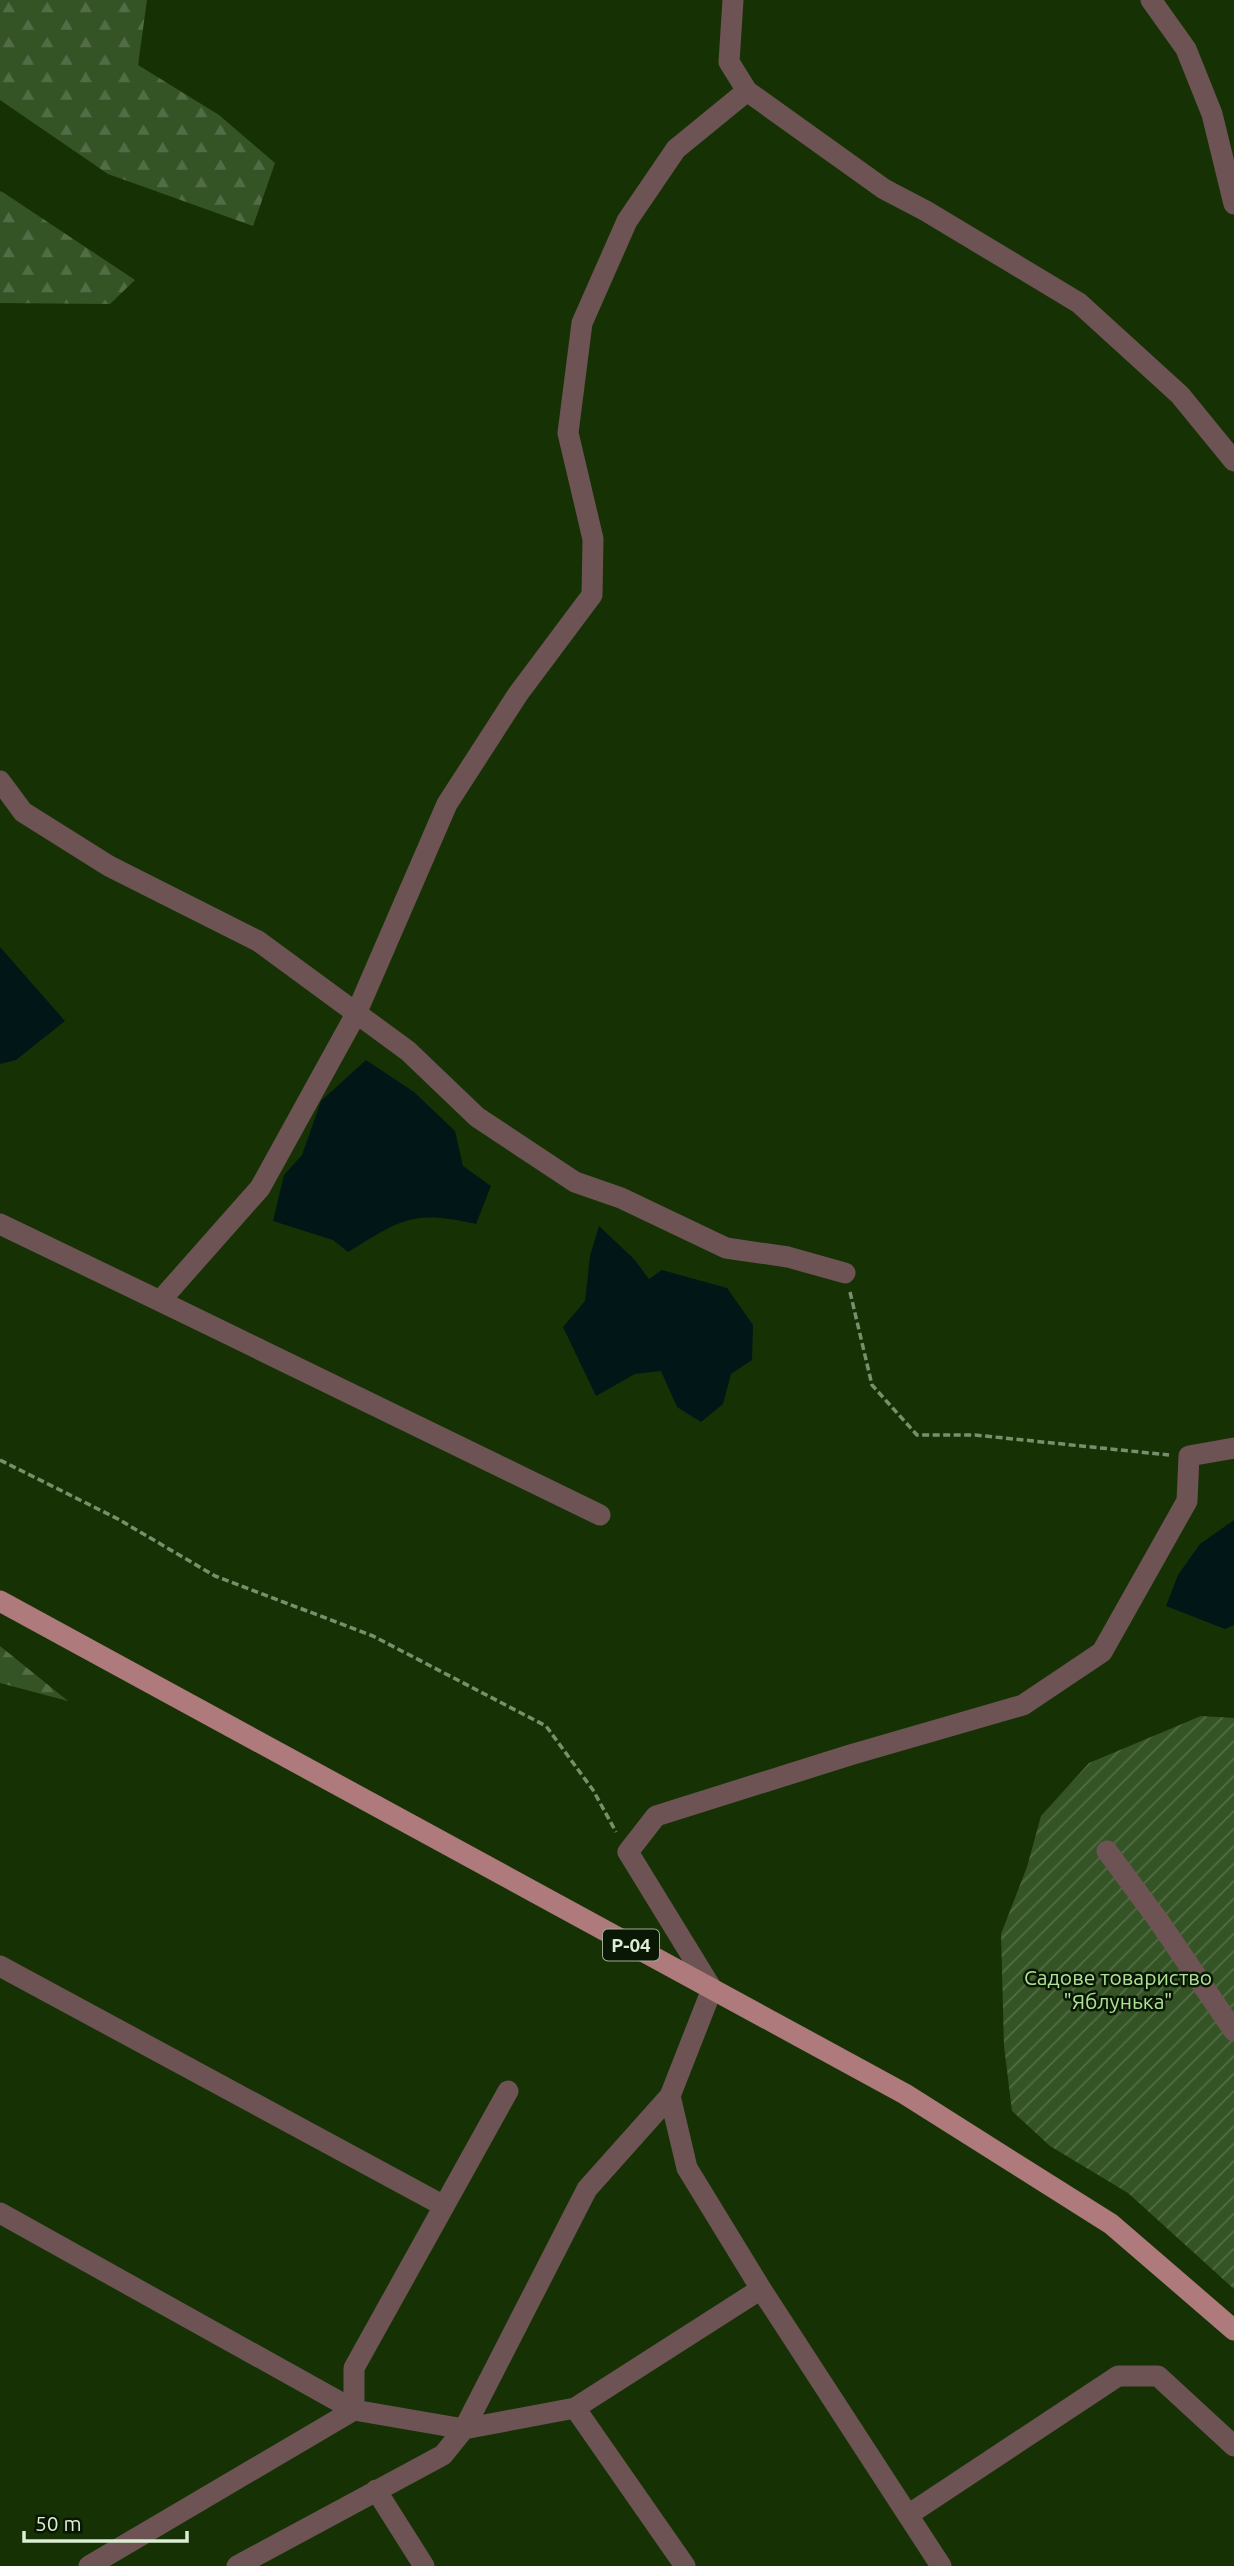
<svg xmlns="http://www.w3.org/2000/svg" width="1234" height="2566" font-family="Ubuntu,sans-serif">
	<defs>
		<pattern id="forest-firs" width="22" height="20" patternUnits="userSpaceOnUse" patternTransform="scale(1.75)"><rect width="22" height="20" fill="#355426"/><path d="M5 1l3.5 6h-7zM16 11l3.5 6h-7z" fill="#526d45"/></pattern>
		<pattern id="garden-furrows" width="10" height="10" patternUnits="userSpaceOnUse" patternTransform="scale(1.75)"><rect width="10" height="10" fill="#355426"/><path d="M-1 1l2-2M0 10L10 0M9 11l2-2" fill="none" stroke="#526d45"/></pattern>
	</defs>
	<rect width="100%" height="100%" fill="#163205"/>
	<path fill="url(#forest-firs)" d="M0 0H147L138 65 219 115 275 163 253 226 108 174 0 100Z
		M0 191 4 193 135 280 110 304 0 303Z
		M0 1646 68 1701 0 1683Z"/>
	<path fill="url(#garden-furrows)" d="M1201 1716 1234 1718V2289L1128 2193 1050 2146 1012 2111 1004 2046 1001 1934 1027 1867 1041 1816 1089 1763Z"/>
	<path fill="#001617" d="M0 947 65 1021 16 1060 0 1064Z
		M366 1060 414 1092 455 1131 463 1166 491 1186 476 1224C413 1209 400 1220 348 1252L333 1240 273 1221 284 1175 302 1155 321 1101Z
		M599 1226 634 1259 649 1279 662 1270 727 1288 753 1325 752 1360 731 1374 723 1404 701 1422 677 1407 661 1371 635 1374 596 1396 563 1327 585 1301 590 1256Z
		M1234 1520V1625L1225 1629 1166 1606 1178 1575 1200 1544Z"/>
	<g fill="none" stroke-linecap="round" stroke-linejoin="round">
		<path stroke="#788f6c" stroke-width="3.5" stroke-dasharray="7 3.5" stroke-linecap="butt" d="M850 1292 872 1385 917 1435H975L1169 1455
			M0 1460 118 1519 215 1576 373 1636 546 1726 593 1790 616 1832"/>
		<path stroke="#6d5354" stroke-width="21" d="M733 0 729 62 747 91 884 189 926 211 1079 303 1180 395 1234 461
			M1151 0 1186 49 1212 114 1234 204
			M0 781 23 812 109 866 258 941 408 1051 477 1117 575 1182 621 1198 726 1248 788 1257 845 1273
			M0 1224 160 1301 260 1188 356 1014 447 804 518 694 592 595 593 539 568 433 582 323 627 221 676 149 747 91
			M160 1301 600 1515
			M1107 1851 1158 1920 1234 2031
			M0 1966 444 2206
			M0 2213 354 2410 464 2429 575 2408 761 2289 687 2168 670 2096
			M761 2289 941 2566
			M575 2408 685 2566
			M376 2490 424 2566
			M908 2515 1118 2376H1158L1234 2446
			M89 2566 354 2410V2368L508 2091
			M237 2566 443 2455 464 2429 587 2189 670 2096 712 1989 628 1852 656 1816 850 1755 1023 1705 1102 1652 1187 1501 1189 1456 1234 1448"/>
		<path stroke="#ae7a7c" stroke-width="21" d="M0 1601 905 2094 1111 2224 1234 2330"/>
	</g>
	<g text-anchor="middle" stroke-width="5" stroke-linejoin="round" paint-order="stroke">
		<rect fill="#0a1705" stroke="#9cad96" stroke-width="2" x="603" y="1929.5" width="56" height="31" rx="5"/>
		<g font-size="19" font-weight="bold" fill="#dbedd4">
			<text x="631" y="1952">Р-04</text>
		</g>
		<g font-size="21" fill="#aee396" stroke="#0a1705">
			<text x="1118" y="1985">Садове товариство<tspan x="1118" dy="24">"Яблунька"</tspan></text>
		</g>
	</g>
	<path d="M24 2531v10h163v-10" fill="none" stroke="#dbedd4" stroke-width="3.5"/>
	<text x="35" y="2531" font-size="21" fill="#dbedd4" stroke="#0a1705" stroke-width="5" paint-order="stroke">50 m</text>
</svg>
